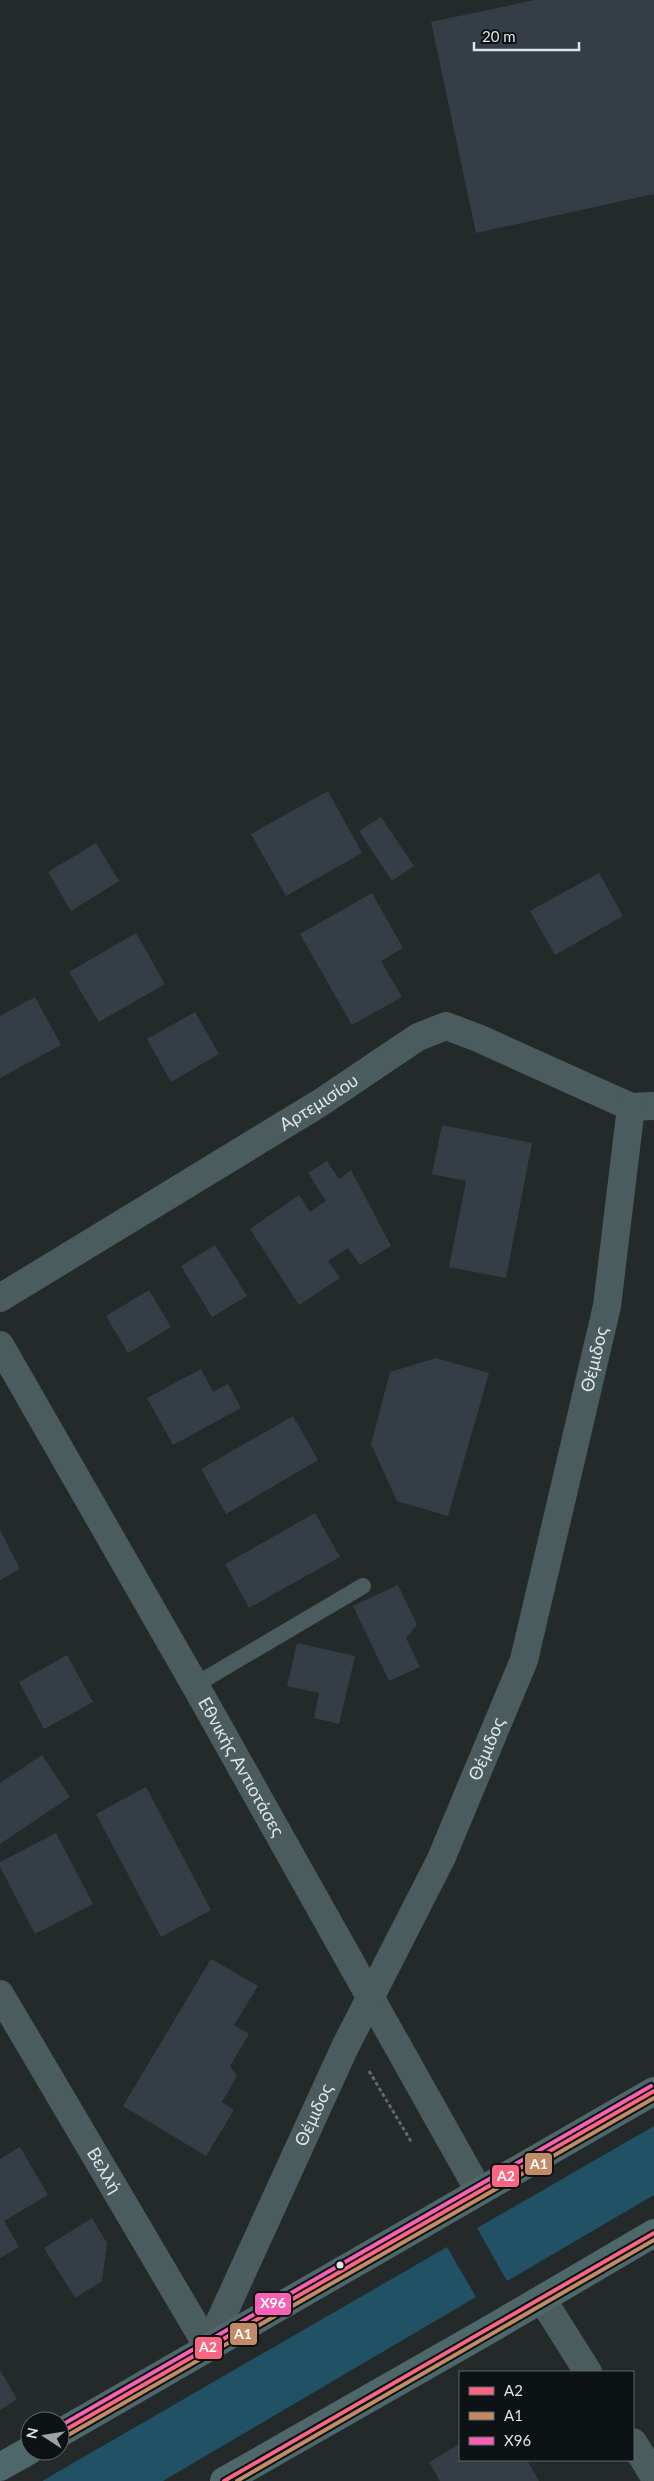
<svg xmlns="http://www.w3.org/2000/svg" width="654" height="2481" font-family="Lato,sans-serif">
	<rect width="100%" height="100%" fill="#24292a"/>
	<path fill="#205164" d="M654 2126V2195L507 2281 477 2228Z
		M447 2247 476 2297 163 2481H42Z"/>
	<path fill="#353e46" d="M534 0H654V194L476 233 431 22Z
		M328 791 362 853 286 896 251 834Z
		M381 817 414 866 392 881 359 831Z
		M96 843 119 881 71 911 48 872Z
		M599 873 623 916 555 955 530 911Z
		M372 893 403 948 381 961 402 997 352 1025 300 934Z
		M136 933 165 984 99 1022 69 972Z
		M35 997 61 1045 0 1078V1016Z
		M195 1012 219 1054 171 1082 147 1039Z
		M442 1125 532 1143 506 1278 449 1267 466 1181 432 1174Z
		M327 1161 339 1179 351 1170 391 1246 360 1265 348 1248 328 1261 340 1278 299 1305 250 1229 299 1195 310 1212 326 1201 308 1173Z
		M215 1245 247 1296 212 1317 181 1266Z
		M149 1290 171 1327 128 1353 106 1316Z
		M436 1358 489 1373 448 1516 397 1501 371 1444 390 1372Z
		M201 1369 213 1392 228 1384 241 1408 173 1445 147 1398Z
		M293 1416 318 1460 226 1514 201 1469Z
		M315 1513 340 1557 249 1608 225 1564Z
		M0 1530 20 1569 0 1580Z
		M398 1585 417 1625 406 1638 420 1667 389 1681 353 1606Z
		M297 1643 355 1656 339 1724 314 1718 319 1693 287 1686Z
		M67 1655 93 1702 44 1729 19 1682Z
		M42 1755 70 1797 0 1844V1783Z
		M146 1787 211 1910 161 1937 96 1814Z
		M56 1833 93 1904 35 1934 0 1867V1862Z
		M211 1959 258 1986 234 2025 249 2034 230 2066 237 2076 222 2102 234 2110 206 2156 123 2106Z
		M20 2147 48 2195 4 2221 19 2247 0 2258V2159Z
		M92 2218 107 2243 102 2281 75 2298 44 2248Z
		M0 2370 17 2399 0 2410Z
		M460 2444V2460H527L539 2481H440L429 2462Z"/>
	<g fill="none" stroke-linecap="round" stroke-linejoin="round">
		<path stroke="#5d696b" stroke-width="3" stroke-dasharray="4 2.5" stroke-linecap="butt" d="M369 2071 412 2143"/>
		<path stroke="#4b5c5f" stroke-width="16" d="M195 1685 363 1586"/>
		<g stroke="#4b5c5f" stroke-width="28">
			<path id="s1" d="M0 1298 320 1103 418 1037 446 1026 478 1038 631 1107 654 1106"/>
			<path id="s2" d="M0 1345 195 1685 479 2191"/>
			<path id="s3" d="M0 1994 208 2347"/>
			<path d="M542 2299 588 2372"/>
			<path id="s4" d="M208 2347 345 2047 441 1859 524 1660 607 1306 631 1107"/>
			<path d="M633 2442 654 2476"/>
		</g>
		<path stroke="#4e676a" stroke-width="28" d="M60 2433 654 2091
			M0 2467 30 2450
			M224 2481 494 2327 654 2233"/>
		<g stroke="#0d1214" stroke-width="8">
			<path id="bus-1" d="M60 2433 654 2091
				M224 2481 654 2233"/>
		</g>
		<g stroke="#0d1214" stroke-width="8">
			<path id="bus-2" d="M63 2438 654 2098
				M237 2481 654 2240"/>
		</g>
		<g stroke="#0d1214" stroke-width="8">
			<path id="bus-3" d="M60 2426 651 2086"/>
		</g>
		<use href="#bus-1" stroke="#fa6682" stroke-width="4"/>
		<use href="#bus-2" stroke="#c18c65" stroke-width="4"/>
		<use href="#bus-3" stroke="#f860b3" stroke-width="4"/>
	</g>
	<circle fill="#dee4e7" stroke="#0d1214" stroke-width="2" cx="340" cy="2265" r="4.5"/>
	<g text-anchor="middle" stroke-width="5" stroke-linejoin="round" paint-order="stroke">
		<g font-size="18" fill="#dee4e7" stroke="#0d1214">
			<text dy="6" stroke="none"><textPath href="#s1" startOffset="374">Αρτεμισίου</textPath></text>
			<text dy="6" stroke="none"><textPath href="#s4" startOffset="1065">Θέμιδος</textPath></text>
			<text dy="6" stroke="none"><textPath href="#s4" startOffset="660">Θέμιδος</textPath></text>
			<text dy="6" stroke="none"><textPath href="#s2" startOffset="486">Εθνικής Αντιοτάσες</textPath></text>
			<text dy="6" stroke="none"><textPath href="#s4" startOffset="255">Θέμιδος</textPath></text>
			<text dy="6" stroke="none"><textPath href="#s3" startOffset="205">Βελλή</textPath></text>
		</g>
	</g>
	<g stroke="#0d1214" stroke-width="2">
		<rect x="524" y="2152" width="29" height="24" rx="5" fill="#c18c65"/>
		<rect x="491" y="2164" width="29" height="24" rx="5" fill="#fa6682"/>
		<rect x="254" y="2292" width="38" height="24" rx="5" fill="#f860b3"/>
		<rect x="229" y="2322" width="29" height="24" rx="5" fill="#c18c65"/>
		<rect x="194" y="2336" width="29" height="24" rx="5" fill="#fa6682"/>
	</g>
	<g font-size="14" text-anchor="middle" font-weight="bold" fill="#fff">
		<text x="539" y="2169">Α1</text>
		<text x="506" y="2181">Α2</text>
		<text x="273" y="2308">Χ96</text>
		<text x="243" y="2339">Α1</text>
		<text x="208" y="2352">Α2</text>
	</g>
	<rect x="459" y="2371" width="175" height="90" fill="#0d1214" stroke="#616668"/>
	<rect x="469" y="2387" width="25" height="8" fill="#fa6682" stroke="#616668"/>
	<text x="504" y="2396" font-size="15" fill="#dee4e7">Α2</text>
	<rect x="469" y="2412" width="25" height="8" fill="#c18c65" stroke="#616668"/>
	<text x="504" y="2421" font-size="15" fill="#dee4e7">Α1</text>
	<rect x="469" y="2437" width="25" height="8" fill="#f860b3" stroke="#616668"/>
	<text x="504" y="2446" font-size="15" fill="#dee4e7">Χ96</text>
	<g transform="translate(45 2436) rotate(282)"><circle r="24" fill="#0d1214" stroke="#616668"/>
	<path d="M0-4L9 19L0 12L-9 19Z" fill="#9da3a5"/>
	<text y="-8" font-size="14" font-weight="bold" text-anchor="middle" fill="#dee4e7">N</text>
	</g>
	<path d="M474 42v8h105v-8" fill="none" stroke="#dee4e7" stroke-width="2.5"/>
	<text x="482" y="42" font-size="15" fill="#dee4e7" stroke="#0d1214" stroke-width="4" paint-order="stroke">20 m</text>
</svg>
